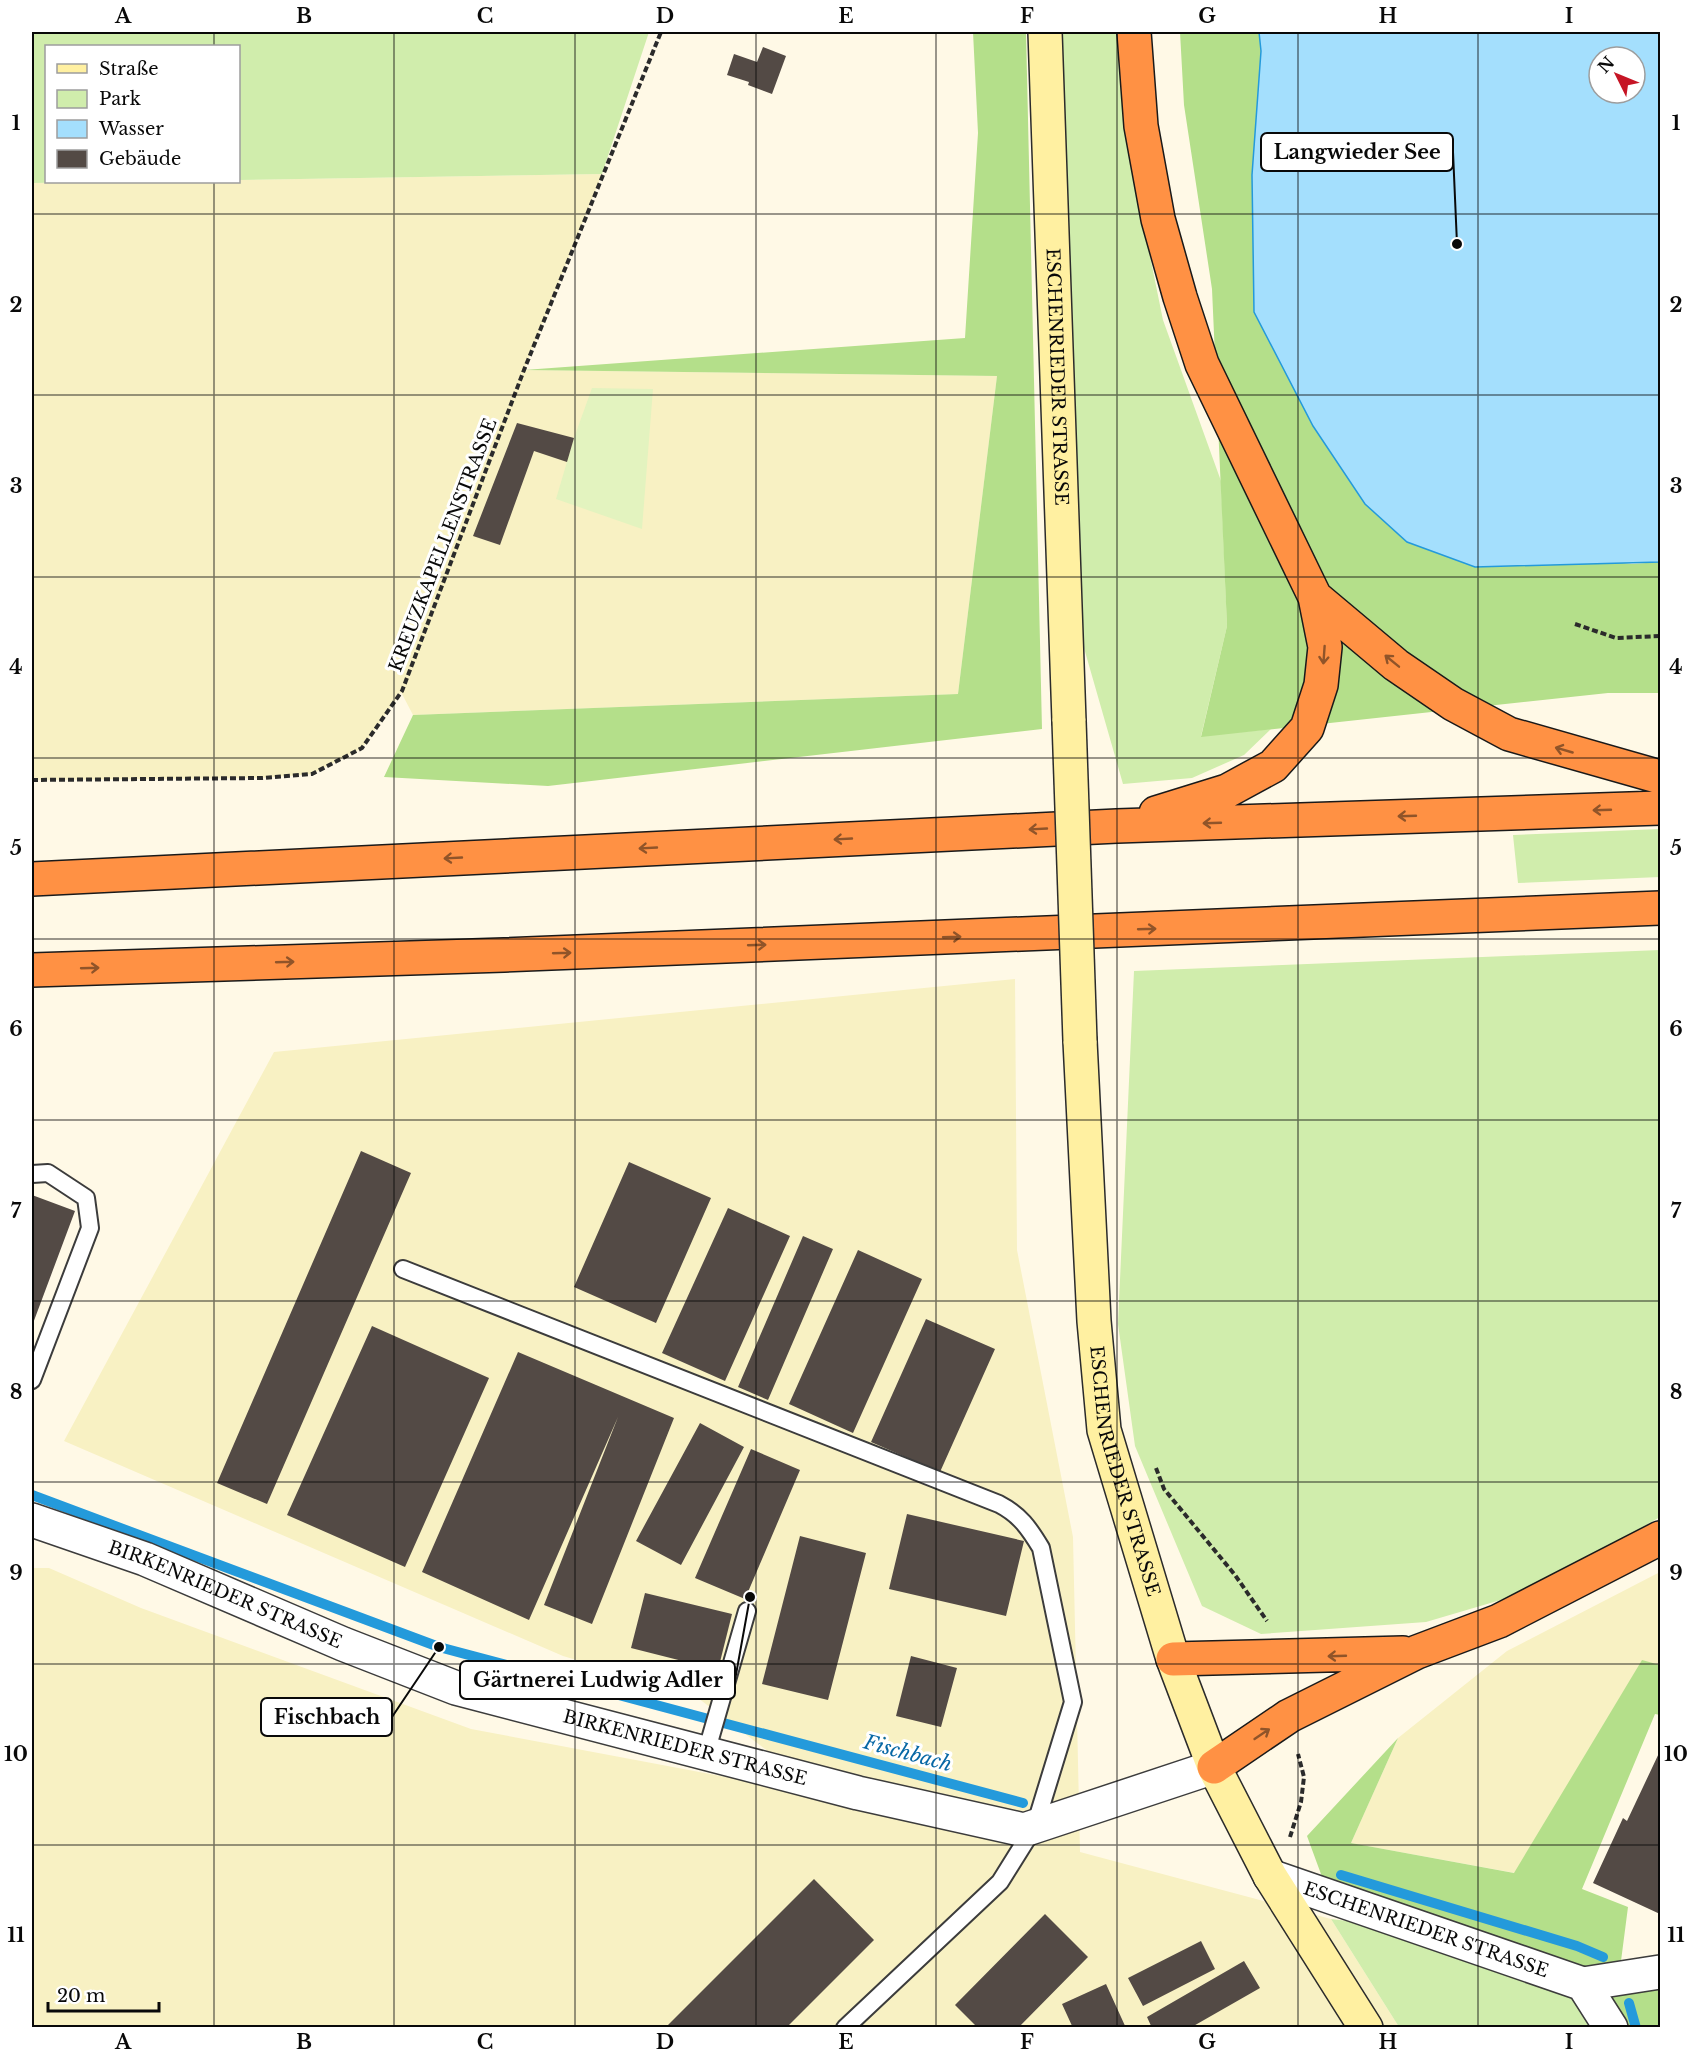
<svg xmlns="http://www.w3.org/2000/svg" width="1692" height="2059" font-family="'Libre Baskerville',serif">
	<rect width="100%" height="100%" fill="#fff9e6"/>
	<path fill="#f8f1c3" d="M602 174 524 370 997 376 958 694 413 715 401 692 362 748 312 774 262 778 32 780V183L238 182 239 180Z
		M1015 979 1017 1250 1073 1537 1080 1852 1331 1919 1399 2027 32 2028V1568H49L141 1608 471 1729 827 1796 694 1695 563 1656 64 1441 274 1052Z
		M1660 1572V1665L1642 1661 1515 1873 1351 1843 1398 1738 1507 1651Z"/>
	<path fill="#d0edac" d="M32 32H649L602 174 239 180 238 46H46V182H101L32 183Z
		M1060 32H1119L1132 168 1163 320 1221 481 1227 626 1201 736 1271 729 1244 755 1192 778 1123 784 1082 641Z
		M1660 829V877L1518 883 1513 835Z
		M1660 950V1517L1531 1591 1426 1622 1261 1634 1202 1606 1135 1446 1118 1324 1134 971Z
		M1331 1919 1356 1922 1577 1996 1589 2027H1399Z"/>
	<path fill="#b4df8a" d="M973 32H1026L1042 729 548 786 384 777 413 715 958 694 997 376 524 370 965 338 978 133Z
		M1180 32H1259L1313 426 1365 504 1407 542 1632 564 1660 562V693H1608L1201 737 1227 626 1212 289 1184 105Z
		M1642 1660 1660 1665V1715L1655 1714 1582 1889 1628 1907 1621 1961 1660 1962V2027H1617L1583 1970 1325 1885 1307 1836 1398 1738 1351 1843 1514 1873Z"/>
	<path fill="#e3f3bf" d="M592 388 653 389 642 529 556 499 574 438Z"/>
	<path fill="#a4dffd" stroke="#249adb" stroke-width="1.5" fill-rule="evenodd" d="M1259 32H1660V562L1475 567 1407 542 1365 504 1313 426 1254 312 1252 175 1261 51ZM1599 57H1635V93H1599Z"/>
	<g fill="none" stroke-linecap="round" stroke-linejoin="round">
		<path stroke="#249adb" stroke-width="10" d="M32 1495 439 1647 1023 1803
			M1341 1875 1577 1946 1603 1957
			M1629 2003 1636 2028"/>
	</g>
	<path fill="#534a45" d="M763 47 786 56 772 94 748 85 749 82 727 75 734 54 757 62Z
		M517 423 574 438 567 462 534 451 500 545 473 536Z
		M361 1151 411 1173 267 1504 217 1483Z
		M629 1162 711 1198 656 1323 574 1287Z
		M32 1195 75 1211 32 1326Z
		M728 1208 790 1236 725 1381 662 1353Z
		M803 1236 833 1249 768 1400 738 1387Z
		M858 1250 922 1279 853 1433 789 1404Z
		M926 1319 995 1349 940 1472 871 1442Z
		M372 1326 489 1378 405 1567 287 1515Z
		M518 1352 674 1418 592 1624 544 1605 618 1417 529 1620 422 1572Z
		M700 1423 744 1447 681 1565 636 1541Z
		M751 1449 800 1470 745 1599 695 1578Z
		M907 1514 1024 1541 1006 1616 889 1589Z
		M800 1536 866 1553 828 1700 762 1684Z
		M645 1593 732 1614 718 1670 631 1648Z
		M911 1656 957 1668 941 1727 896 1716Z
		M1660 1751V1914L1593 1883 1623 1818 1627 1821Z
		M814 1879 874 1940 786 2028H665Z
		M1045 1914 1088 1957 1018 2028H978L955 2005Z
		M1201 1941 1215 1969 1143 2006 1128 1978Z
		M1244 1961 1260 1988 1190 2028H1152L1147 2017Z
		M1106 1984 1126 2028H1073L1062 2004Z"/>
	<g fill="none" stroke-linecap="round" stroke-linejoin="round">
		<g stroke="#3c3c3c" stroke-width="20">
			<path id="lane" d="M32 1174 48 1173 86 1198 90 1228 32 1380
				M403 1269 999 1504C1020 1515 1029 1528 1041 1548L1073 1702 1035 1826 1000 1882 845 2028
				M706 1753 747 1611"/>
		</g>
		<g stroke="#3c3c3c" stroke-width="36">
			<g id="street">
				<path id="s1" d="M32 1520 145 1559 343 1644 456 1688 858 1793 1024 1830 1214 1767"/>
				<path id="s2" d="M1270 1876 1583 1984 1611 2028"/>
				<path d="M1583 1984 1660 1972"/>
			</g>
		</g>
		<g stroke="#2b2b2b" stroke-width="36">
			<g id="secondary">
				<path id="s3" d="M1045 32 1069 721"/>
				<path id="s4" d="M1080 1041 1094 1321 1104 1430 1173 1659 1214 1767 1270 1876 1366 2028"/>
			</g>
		</g>
		<g stroke="#1a1a1a" stroke-width="36">
			<path id="highway" d="M1134 32 1141 126 1158 219 1180 297 1202 364 1315 597 1325 647 1321 685 1307 728 1273 766 1227 791 1156 813
				M1315 597 1396 665 1453 704 1509 734 1660 777
				M32 879 1117 826 1660 808
				M32 970 504 955 1660 908
				M1173 1659 1403 1653
				M1214 1767 1289 1716 1417 1652 1499 1621 1660 1538"/>
		</g>
		<path stroke="#2b2b2b" stroke-width="4" stroke-dasharray="6 3" stroke-linecap="butt" d="M1575 624 1616 638 1660 636
			M32 780 262 778 312 774 362 748 402 691 524 370 661 32
			M1156 1468 1164 1489 1235 1575 1267 1621
			M1290 1837 1301 1802 1304 1777 1298 1754"/>
		<use href="#lane" stroke="#fff" stroke-width="16"/>
		<use href="#street" stroke="#fff" stroke-width="33"/>
		<use href="#secondary" stroke="#fff0a1" stroke-width="33"/>
		<use href="#highway" stroke="#ff9144" stroke-width="33"/>
		<g stroke="#2b2b2b" stroke-width="36" stroke-linecap="butt">
			<path id="secondary-bridge" d="M1069 721 1080 1041"/>
		</g>
		<use href="#secondary-bridge" stroke="#fff0a1" stroke-width="33"/>
	</g>
	<defs><path id="oneway-shaft" d="M-6 0H5M1.5-3L5.5 0L1.5 3" fill="none" stroke-width="1.6" stroke-linecap="round" stroke-linejoin="round" transform="scale(1.5)"/></defs>
	<g stroke="#905429">
		<use href="#oneway-shaft" transform="translate(1324 655) rotate(94)"/>
		<use href="#oneway-shaft" transform="translate(1392 661) rotate(-141)"/>
		<use href="#oneway-shaft" transform="translate(1564 750) rotate(-164)"/>
		<use href="#oneway-shaft" transform="translate(1602 810) rotate(178)"/>
		<use href="#oneway-shaft" transform="translate(1407 816) rotate(178)"/>
		<use href="#oneway-shaft" transform="translate(1212 823) rotate(178)"/>
		<use href="#oneway-shaft" transform="translate(1038 829) rotate(177)"/>
		<use href="#oneway-shaft" transform="translate(843 839) rotate(177)"/>
		<use href="#oneway-shaft" transform="translate(648 848) rotate(177)"/>
		<use href="#oneway-shaft" transform="translate(453 858) rotate(177)"/>
		<use href="#oneway-shaft" transform="translate(1147 929) rotate(-2)"/>
		<use href="#oneway-shaft" transform="translate(952 937) rotate(-2)"/>
		<use href="#oneway-shaft" transform="translate(757 945) rotate(-2)"/>
		<use href="#oneway-shaft" transform="translate(562 953) rotate(-2)"/>
		<use href="#oneway-shaft" transform="translate(285 962) rotate(-2)"/>
		<use href="#oneway-shaft" transform="translate(90 968) rotate(-2)"/>
		<use href="#oneway-shaft" transform="translate(1337 1656) rotate(178)"/>
		<use href="#oneway-shaft" transform="translate(1262 1734) rotate(-34)"/>
	</g>
	<path fill="none" stroke="#090909" stroke-width="1.5" stroke-opacity="0.55" d="M214 32V46M394 32V2028M575 32V2028M756 32V2028M936 32V2028M1117 32V2028M1298 32V2028M1478 32V2028M214 182V2028M32 214H1660M32 395H1660M32 577H1660M32 758H1660M32 939H1660M32 1120H1660M32 1301H1660M32 1482H1660M32 1664H1660M32 1845H1660"/>
	<g text-anchor="middle" stroke-width="6" stroke-linejoin="round" paint-order="stroke">
		<g font-size="18" fill="#090909" stroke="#fff">
			<text dy="6" stroke="none"><textPath href="#s3" startOffset="345">ESCHENRIEDER STRASSE</textPath></text>
			<text transform="translate(443 545) rotate(-69)" y="6">KREUZKAPELLENSTRASSE</text>
			<text dy="6" stroke="none"><textPath href="#s4" startOffset="434">ESCHENRIEDER STRASSE</textPath></text>
			<text dy="6" stroke="none"><textPath href="#s1" startOffset="207">BIRKENRIEDER STRASSE</textPath></text>
			<text dy="6" stroke="none"><textPath href="#s1" startOffset="693">BIRKENRIEDER STRASSE</textPath></text>
			<text dy="6" stroke="none"><textPath href="#s2" startOffset="165">ESCHENRIEDER STRASSE</textPath></text>
		</g>
		<g font-size="20" font-style="italic" fill="#0868a5" stroke="#fff">
			<text transform="translate(908 1753) rotate(15)" y="7">Fischbach</text>
		</g>
	</g>
	<path fill="none" stroke="#090909" stroke-width="2" d="M1457 244L1453 152M750 1597L735 1680M439 1647L392 1717"/>
	<g fill="#090909" stroke="#fff" stroke-width="2">
		<circle cx="1457" cy="244" r="6"/>
		<circle cx="750" cy="1597" r="6"/>
		<circle cx="439" cy="1647" r="6"/>
	</g>
	<g fill="#fff" stroke="#090909" stroke-width="2">
		<rect x="1261" y="133" width="192" height="38" rx="6"/>
		<rect x="460" y="1661" width="275" height="38" rx="6"/>
		<rect x="261" y="1698" width="131" height="38" rx="6"/>
	</g>
	<g font-size="20" text-anchor="middle" font-weight="bold" fill="#090909">
		<text x="1357" y="159">Langwieder See</text>
		<text x="598" y="1687">Gärtnerei Ludwig Adler</text>
		<text x="327" y="1724">Fischbach</text>
	</g>
	<rect width="1692" height="2059" fill="none" stroke="#ffffff" stroke-width="66"/>
	<rect x="45" y="45" width="195" height="138" fill="#ffffff" stroke="#9d9d9d" stroke-width="1.5"/>
	<rect x="57" y="64" width="30" height="9" fill="#fff0a1" stroke="#9d9d9d" stroke-width="1.5"/>
	<text x="99" y="75" font-size="18" fill="#090909">Straße</text>
	<rect x="57" y="90" width="30" height="18" fill="#d0edac" stroke="#9d9d9d" stroke-width="1.5"/>
	<text x="99" y="105" font-size="18" fill="#090909">Park</text>
	<rect x="57" y="120" width="30" height="18" fill="#a4dffd" stroke="#9d9d9d" stroke-width="1.5"/>
	<text x="99" y="135" font-size="18" fill="#090909">Wasser</text>
	<rect x="57" y="150" width="30" height="18" fill="#534a45" stroke="#9d9d9d" stroke-width="1.5"/>
	<text x="99" y="165" font-size="18" fill="#090909">Gebäude</text>
	<g transform="translate(1617 75) rotate(313)"><circle r="28" fill="#ffffff" stroke="#9d9d9d" stroke-width="1.5"/>
	<path d="M0-4.5L10 22L0 15L-10 22Z" fill="#c61525"/>
	<text y="-9" font-size="16" font-weight="bold" text-anchor="middle" fill="#090909">N</text>
	</g>
	<path d="M48 2002v9h111v-9" fill="none" stroke="#090909" stroke-width="3"/>
	<text x="57" y="2002" font-size="18" fill="#090909" stroke="#ffffff" stroke-width="4.5" paint-order="stroke">20 m</text>
	<rect x="33" y="33" width="1626" height="1993" fill="none" stroke="#090909" stroke-width="2"/>
	<g font-size="20" text-anchor="middle" font-weight="bold" fill="#090909">
		<text x="123" y="23">A</text>
		<text x="304" y="23">B</text>
		<text x="485" y="23">C</text>
		<text x="665" y="23">D</text>
		<text x="846" y="23">E</text>
		<text x="1027" y="23">F</text>
		<text x="1207" y="23">G</text>
		<text x="1388" y="23">H</text>
		<text x="1569" y="23">I</text>
		<text x="16" y="130">1</text>
		<text x="1676" y="130">1</text>
		<text x="16" y="312">2</text>
		<text x="1676" y="312">2</text>
		<text x="16" y="493">3</text>
		<text x="1676" y="493">3</text>
		<text x="16" y="674">4</text>
		<text x="1676" y="674">4</text>
		<text x="16" y="855">5</text>
		<text x="1676" y="855">5</text>
		<text x="16" y="1036">6</text>
		<text x="1676" y="1036">6</text>
		<text x="16" y="1218">7</text>
		<text x="1676" y="1218">7</text>
		<text x="16" y="1399">8</text>
		<text x="1676" y="1399">8</text>
		<text x="16" y="1580">9</text>
		<text x="1676" y="1580">9</text>
		<text x="16" y="1761">10</text>
		<text x="1676" y="1761">10</text>
		<text x="16" y="1942">11</text>
		<text x="1676" y="1942">11</text>
		<text x="123" y="2049">A</text>
		<text x="304" y="2049">B</text>
		<text x="485" y="2049">C</text>
		<text x="665" y="2049">D</text>
		<text x="846" y="2049">E</text>
		<text x="1027" y="2049">F</text>
		<text x="1207" y="2049">G</text>
		<text x="1388" y="2049">H</text>
		<text x="1569" y="2049">I</text>
	</g>
</svg>
